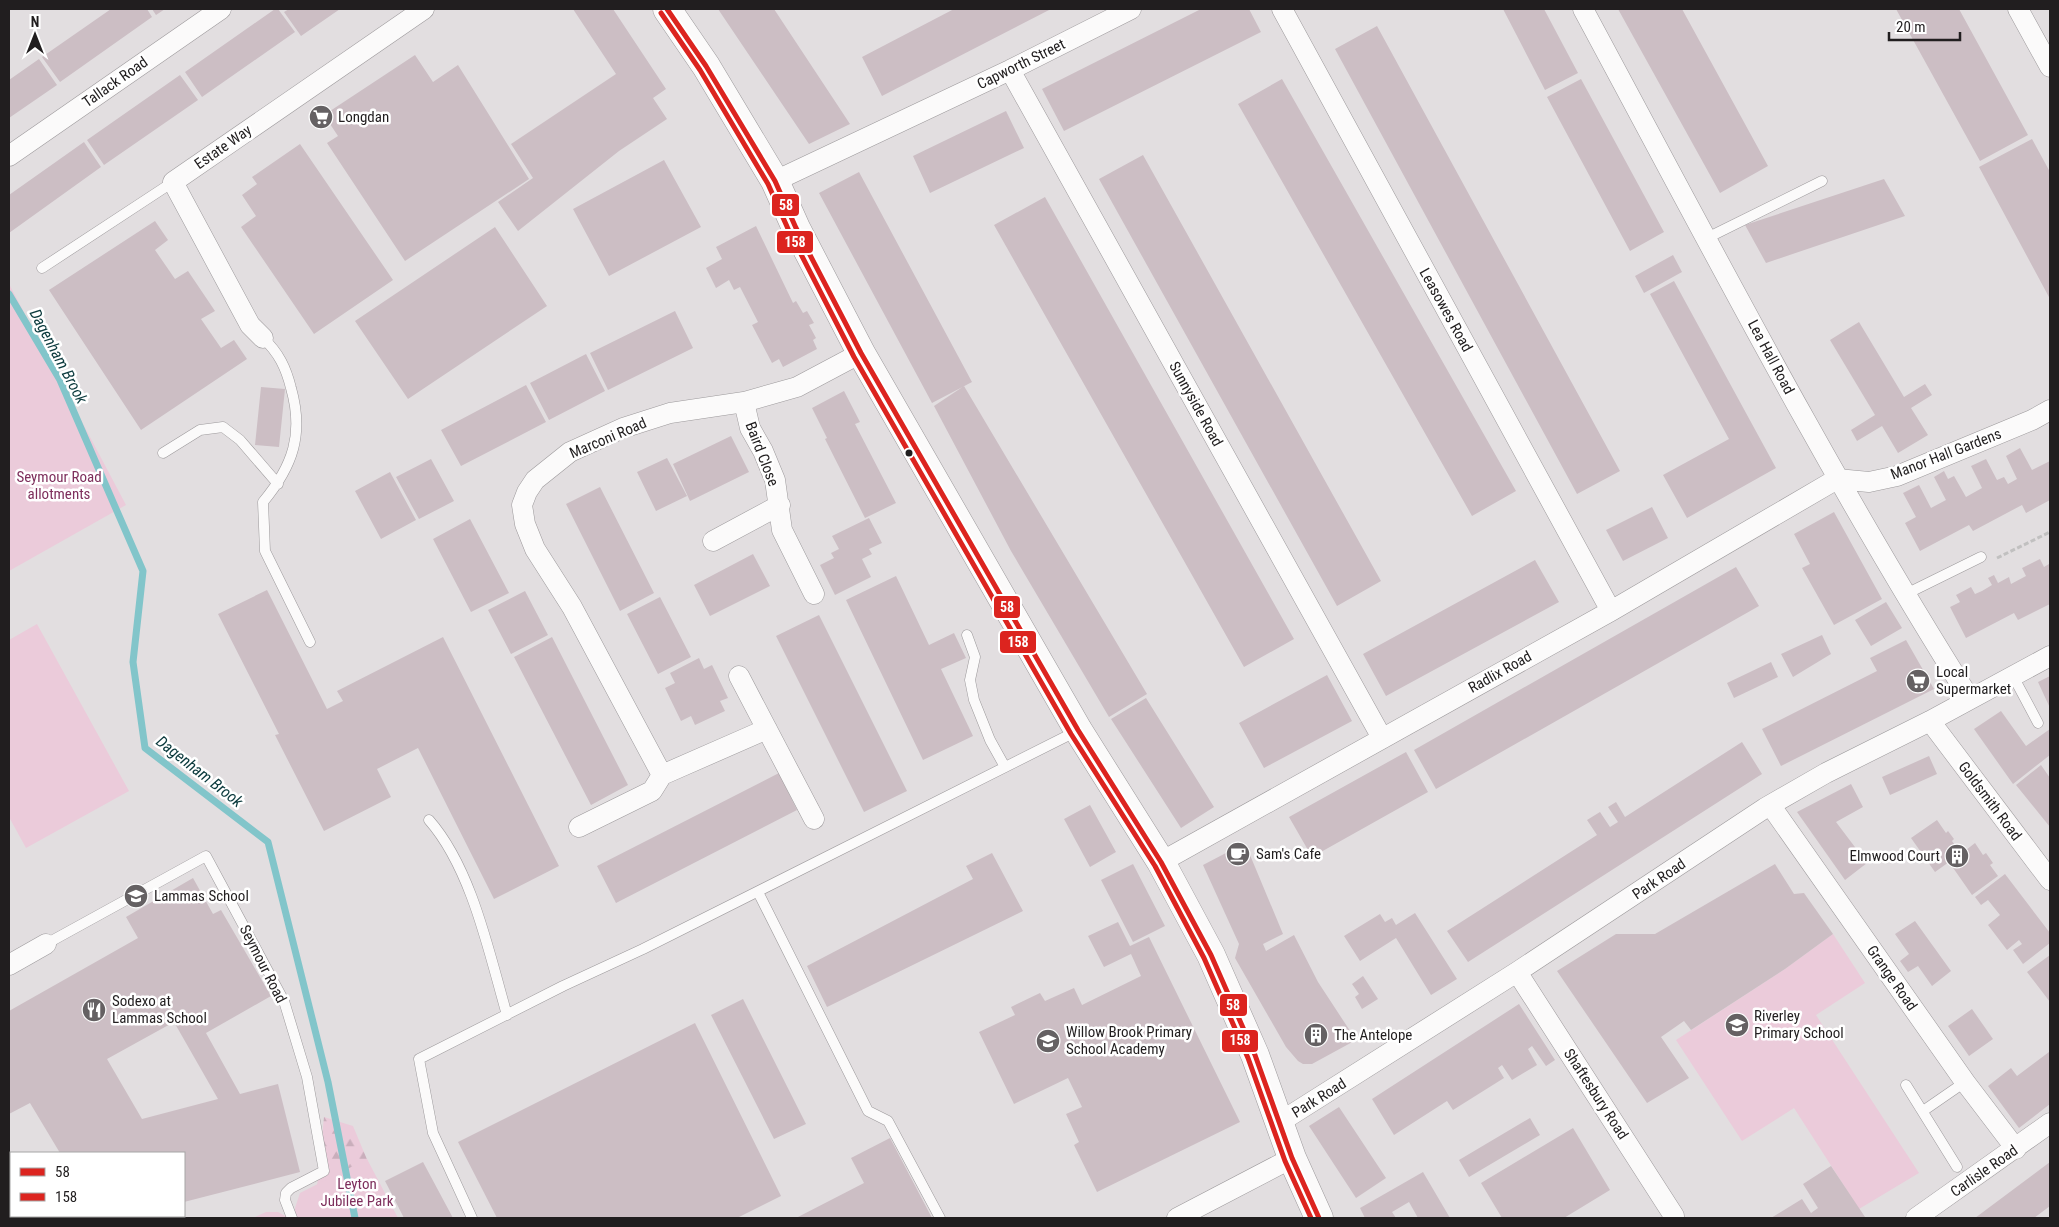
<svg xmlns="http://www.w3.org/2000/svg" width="2059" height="1227" font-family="'Roboto Condensed',sans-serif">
	<defs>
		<pattern id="forest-firs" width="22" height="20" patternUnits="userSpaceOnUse" patternTransform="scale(1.25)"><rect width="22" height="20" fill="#ebcbda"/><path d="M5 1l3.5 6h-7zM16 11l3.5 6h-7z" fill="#c9aebb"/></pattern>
	</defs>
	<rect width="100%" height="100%" fill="#e2dee0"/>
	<path fill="url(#forest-firs)" d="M324 1117 353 1126 384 1200 316 1197Z"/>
	<path fill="#ebcbda" d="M9 284 126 505 9 571Z
		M37 624 129 791 26 848 9 817V640Z
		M1833 934 1865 983 1816 1015 1919 1173 1859 1209 1794 1108 1742 1141 1676 1040 1785 969Z
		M367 1159 398 1218H295V1208L300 1193Z
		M266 1212H278L289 1218H253Z"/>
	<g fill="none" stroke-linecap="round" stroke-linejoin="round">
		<path stroke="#82c5ca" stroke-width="7" d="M9 294 60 380 143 571 133 662 145 748 268 842 328 1082 355 1218"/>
	</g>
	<path fill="#ccbec4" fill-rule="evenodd" d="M111 9H147L152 17 60 82 42 57Z
		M152 9H165L156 15Z
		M275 9H278L295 32 202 97 185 72Z
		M289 9H340L301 36 284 12Z
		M573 9H613L666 89 653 98 667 119 619 151 518 231 498 202 533 178 511 144 616 74Z
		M718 9H774L850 124 809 144Z
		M954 9H1051L882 96 862 57Z
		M1201 9H1249L1261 32 1064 131 1042 89Z
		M1503 9H1544L1578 73 1545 90Z
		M1618 9H1682L1768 166 1720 193Z
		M1896 9H1959L2028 135 1980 161Z
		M1377 26 1620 471 1577 494 1335 49Z
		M415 55 433 82 458 65 529 179 405 261 327 143 338 136 324 115Z
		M39 59 57 85 9 118V80Z
		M180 75 198 100 104 165 87 140Z
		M1282 79 1516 491 1472 516 1238 104Z
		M1581 79 1664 232 1630 251 1547 97Z
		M1006 111 1024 148 930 193 913 156Z
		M2032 139 2050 172V299L1979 167Z
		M84 142 101 167 9 233V195Z
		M300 144 393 280 314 334 241 227 256 216 242 195 257 184 252 177Z
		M1143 155 1381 581 1337 606 1099 179Z
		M664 160 701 227 609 276 573 209Z
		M859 172 972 382 932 403 819 193Z
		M1884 179 1905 216 1766 263 1745 225Z
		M1045 197 1294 639 1244 667 994 225Z
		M155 221 168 240 155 250 175 279 188 271 215 311 201 319 221 348 234 340 247 359 141 430 49 290Z
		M756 226 793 303 796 301 803 313 807 311 814 323 809 325 816 338 813 340 817 349 783 367 779 359 772 363 752 325 758 322 740 287 734 290 729 280 716 288 706 268 722 259 716 247Z
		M495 227 547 306 408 399 355 321Z
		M1673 255 1682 272 1644 293 1635 276Z
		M1674 281 1776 468 1687 518 1663 475 1729 439 1650 294Z
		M675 311 693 348 608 390 590 353Z
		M1859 322 1904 397 1925 384 1932 395 1911 408 1928 435 1898 453 1882 426 1857 441 1851 430 1875 415 1830 340Z
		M586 354 605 391 549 420 530 383Z
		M526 385 546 422 461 466 441 430Z
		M964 386 1147 694 1109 717 1011 551 934 406Z
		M261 387 285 389 279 447 255 445Z
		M844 391 860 422 855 424 896 503 865 518 825 439 827 438 812 408Z
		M731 436 749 472 690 501 673 464Z
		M2020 448 2032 470 2050 461V500L2026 513 2022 505 1973 531 1969 525 1920 551 1905 523 1916 517 1903 493 1919 485 1931 508 1946 500 1934 477 1944 471 1948 479 1954 476 1966 497 1982 488 1971 466 1986 459 1997 480 2004 477 2008 484 2017 479 2006 456Z
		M667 458 687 496 656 511 637 472Z
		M431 459 454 501 419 519 396 477Z
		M390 472 416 520 381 539 355 491Z
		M600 487 654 593 620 611 566 504Z
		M1652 507 1668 538 1623 561 1606 530Z
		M1834 512 1882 599 1834 625 1802 568 1810 564 1794 534Z
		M869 518 882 543 869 549 872 554 862 559 871 577 835 595 820 565 834 558 831 553 839 549 832 536Z
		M470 519 509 593 471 612 433 539Z
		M753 554 770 586 710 616 694 585Z
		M2040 559 2044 567 2049 564 2050 567V604L2018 620 2014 613 1966 638 1950 607 1960 602 1956 595 1971 587 1975 594 1982 591 1992 585 1988 578 1994 575 1998 583 2009 577 2011 584 2026 576 2022 568Z
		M1535 560 1559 602 1386 696 1363 654Z
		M1736 567 1759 606 1436 789 1414 750Z
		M896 576 929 645 954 633 966 658 941 669 973 736 923 760 846 600Z
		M267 590 327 709 343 701 337 691 443 637 559 866 494 899 418 748 377 769 391 797 324 831 275 735 279 734 218 614Z
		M525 591 548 635 511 654 488 610Z
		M660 597 691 657 658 674 627 614Z
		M1886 602 1902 628 1871 646 1855 620Z
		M819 615 907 791 864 812 776 636Z
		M1822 635 1831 654 1793 677 1781 654Z
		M552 637 628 785 591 805 514 657Z
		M1906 640 1934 689 1781 766 1762 729 1877 671 1870 658Z
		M699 658 704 669 712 665 728 698 720 701 725 711 695 725 691 716 681 721 665 688 675 683 670 673Z
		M1771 662 1778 677 1734 698 1727 683Z
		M1327 675 1352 721 1264 768 1239 723Z
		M2050 676V708L2038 682Z
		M1146 698 1214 807 1181 828 1111 719Z
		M2001 711 2026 746 2050 729V755L2013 784 1974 729Z
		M1742 742 1762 774 1468 962 1447 931 1597 835 1587 820 1600 812 1610 827 1618 822 1608 807 1616 802 1625 817Z
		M1406 752 1428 792 1312 857 1289 817Z
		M1929 756 1937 774 1890 795 1882 777Z
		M2041 765 2050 778V827L2016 785Z
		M779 773 797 810 616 903 597 866Z
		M1851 784 1863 807 1836 822 1867 863 1845 880 1797 812Z
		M1090 805 1116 852 1090 867 1064 819Z
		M1937 820 1946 833 1948 831 1954 839 1952 841 1961 854 1975 843 1983 855 1986 853 1993 863 1990 865 1998 876 1972 895 1949 862 1935 872 1911 838Z
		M1245 843 1283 934 1263 944 1266 951 1294 935 1318 982 1356 1040 1312 1064H1303L1298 1061 1286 1047 1235 958 1239 944 1203 865Z
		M992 853 1023 911 827 1007 807 966 973 879 966 866Z
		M1133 864 1165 926 1133 942 1101 880Z
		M1775 864 1794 894 1804 893 1833 934 1785 969 1691 1030 1684 1021 1661 1037 1689 1078 1647 1103 1557 971 1616 934H1655Z
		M2005 874 2050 933V943L2023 964 2013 950 2022 944 2019 940 2007 950 1988 925 2000 915 1988 900 1981 905 1975 897Z
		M193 878 213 914 221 910 271 996 206 1033 240 1094 278 1084 300 1172 184 1202V1153H60L30 1103 9 1114V1011L138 938 126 917ZM174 1022 218 1099 142 1119 107 1059Z
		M1415 913 1457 979 1431 995 1396 938 1360 961 1344 936 1380 914 1385 922 1392 918 1396 925Z
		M1915 921 1951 971 1932 986 1918 966 1908 972 1900 961 1909 954 1895 934Z
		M1118 922 1130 946 1149 937 1240 1122 1097 1192 1074 1145 1079 1142 1066 1114 1082 1107 1068 1078 1014 1104 979 1032 1015 1015 1011 1007 1040 993 1045 1001 1074 988 1082 1005 1141 976 1131 954 1104 967 1088 936Z
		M2050 955V1002L2027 972Z
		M1363 976 1378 999 1362 1009 1355 997 1359 994 1352 984Z
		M743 999 806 1124 774 1139 711 1015Z
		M1519 1004 1555 1060 1546 1066 1532 1046 1528 1049 1537 1065 1512 1080 1502 1065 1498 1068 1504 1078 1453 1110 1447 1101 1394 1135 1372 1099Z
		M1972 1009 1993 1039 1969 1056 1948 1026Z
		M695 1023 781 1196 737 1218H497L458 1142Z
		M2049 1052 2050 1104 2019 1128 1988 1086 2011 1068 2017 1076Z
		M1339 1107 1386 1178 1356 1198 1309 1126Z
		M1530 1118 1540 1135 1469 1177 1459 1160Z
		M1573 1128 1610 1190 1564 1218H1502L1481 1183Z
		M890 1138 932 1218H796L864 1183 851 1158Z
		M423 1162 453 1218H404L385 1181Z
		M2050 1162V1206L2034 1218H1975Z
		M1831 1166 1865 1217 1771 1218 1802 1199 1811 1213 1818 1208 1803 1184Z
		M1423 1172 1450 1218H1418L1409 1202 1392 1212 1396 1218H1365L1360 1208Z
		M10 1216H112L114 1218H9Z
		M115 1216H147L142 1218H119Z"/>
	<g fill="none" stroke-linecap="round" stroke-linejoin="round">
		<g stroke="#9c999b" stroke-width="11">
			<path id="lane" d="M1707 238 1822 181
				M42 268 173 182
				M263 338C279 353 286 368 291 388 304 434 293 466 263 502L265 551 310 642
				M163 453 200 430 223 427 240 440 278 484
				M1904 595 1981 557
				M967 635 975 657 970 680 974 700 990 740 1005 767
				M2013 676 2038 723
				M429 820C472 869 489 953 507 1015
				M758 892 868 1111 888 1121 940 1218
				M46 944 206 856 284 1001 307 1077 324 1171 291 1188 286 1193 285 1200 292 1218
				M1906 1085 1957 1167
				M1923 1111 1965 1082
				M472 1218 433 1133 419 1059 563 986 643 949 1077 731"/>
		</g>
		<g stroke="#9c999b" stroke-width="21">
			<path id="street" d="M1282 9 1611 611
				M1583 9C1708 241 1829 476 1970 699
				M2018 9 2050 67
				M1010 70 1382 738
				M9 156 221 9
				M775 181 1010 70 1131 9
				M263 338 250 325 173 182 424 9
				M744 402 750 428 763 451 775 480 782 530 814 594
				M1837 479 1869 482 1897 476 2032 420 2050 410
				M713 541 780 505
				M739 676 814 819
				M1930 721 2050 880
				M767 729 662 775 572 607 535 549 525 524 522 505 527 492 535 480 570 452 623 428 670 413 744 402 797 387 861 353
				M1771 806 1965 1082 2016 1149
				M579 827 652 791 662 775
				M1161 862 1611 611 1837 479
				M9 965 46 944
				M1517 972 1674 1216
				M1280 1122 1517 972 1765 808 1826 773 1930 721 2050 656
				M1177 1218 1292 1158
				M1916 1218 2050 1123"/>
		</g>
		<g stroke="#9c999b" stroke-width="29">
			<path id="primary" d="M667 9 706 66 775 181 796 228 861 353 1078 730 1161 862 1211 955 1255 1055 1292 1158 1319 1218"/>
		</g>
		<path stroke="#c1c0c0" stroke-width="3" stroke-dasharray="5 2.5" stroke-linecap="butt" d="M1997 558 2050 532"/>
		<use href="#lane" stroke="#fbfafa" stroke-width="10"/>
		<use href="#street" stroke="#fbfafa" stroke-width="20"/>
		<use href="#primary" stroke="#fbfafa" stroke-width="28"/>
		<g stroke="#fff" stroke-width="9">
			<path id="bus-1" d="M667 9 706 66 775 181 796 228 861 353 1078 730 1161 862 1211 955 1255 1055 1292 1158 1319 1218"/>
		</g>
		<g stroke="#fff" stroke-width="9">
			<path id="bus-2" d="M661 13 700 70 768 184 789 231 854 357 1071 734 1155 866 1204 958 1248 1058 1285 1161 1311 1218"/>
		</g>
		<use href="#bus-1" stroke="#dc241f" stroke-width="5"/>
		<use href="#bus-2" stroke="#dc241f" stroke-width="5"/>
	</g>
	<defs>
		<g id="supermarket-disc" transform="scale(1.25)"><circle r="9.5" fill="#656163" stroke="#fff"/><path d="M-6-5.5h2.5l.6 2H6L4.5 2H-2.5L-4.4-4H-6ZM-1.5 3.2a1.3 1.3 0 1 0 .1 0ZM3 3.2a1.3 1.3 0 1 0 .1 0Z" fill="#fff"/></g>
		<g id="cafe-disc" transform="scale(1.25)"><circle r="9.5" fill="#656163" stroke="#fff"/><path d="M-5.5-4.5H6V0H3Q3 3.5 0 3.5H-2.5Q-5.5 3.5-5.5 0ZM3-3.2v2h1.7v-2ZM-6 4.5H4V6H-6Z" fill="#fff"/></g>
		<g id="building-disc" transform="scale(1.25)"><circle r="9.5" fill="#656163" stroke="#fff"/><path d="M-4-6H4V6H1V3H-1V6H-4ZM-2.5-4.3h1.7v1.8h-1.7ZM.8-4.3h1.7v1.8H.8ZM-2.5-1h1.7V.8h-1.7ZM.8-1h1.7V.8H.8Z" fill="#fff"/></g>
		<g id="school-disc" transform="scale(1.25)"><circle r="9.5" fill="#656163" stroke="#fff"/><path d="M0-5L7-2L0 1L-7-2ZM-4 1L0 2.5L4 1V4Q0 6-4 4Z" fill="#fff"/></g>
		<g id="restaurant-disc" transform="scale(1.25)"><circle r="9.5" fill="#656163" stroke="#fff"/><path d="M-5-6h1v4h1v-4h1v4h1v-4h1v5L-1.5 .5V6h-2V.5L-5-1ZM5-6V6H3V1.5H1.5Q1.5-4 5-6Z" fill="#fff"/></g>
	</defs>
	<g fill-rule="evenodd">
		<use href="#supermarket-disc" x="321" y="117"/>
		<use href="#supermarket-disc" x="1918" y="681"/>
		<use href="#cafe-disc" x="1238" y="854"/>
		<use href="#building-disc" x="1957" y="856"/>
		<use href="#school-disc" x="136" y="896"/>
		<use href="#restaurant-disc" x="94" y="1010"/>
		<use href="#school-disc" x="1737" y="1025"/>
		<use href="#building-disc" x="1316" y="1035"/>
		<use href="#school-disc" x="1048" y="1041"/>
	</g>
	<circle fill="#211e1f" stroke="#fff" stroke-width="2" cx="909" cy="453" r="4.5"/>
	<g text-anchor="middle" stroke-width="5" stroke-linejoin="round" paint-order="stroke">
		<g font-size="15" fill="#211e1f" stroke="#fff">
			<text transform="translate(1021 64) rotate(-26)" y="5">Capworth Street</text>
			<text transform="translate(115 82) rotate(-35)" y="5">Tallack Road</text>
			<text transform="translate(223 147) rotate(-35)" y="5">Estate Way</text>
			<text transform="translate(1446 310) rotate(61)" y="5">Leasowes Road</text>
			<text transform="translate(1771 357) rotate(62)" y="5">Lea Hall Road</text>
			<text transform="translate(1196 404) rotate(61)" y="5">Sunnyside Road</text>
			<text transform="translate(608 438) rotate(-23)" y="5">Marconi Road</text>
			<text transform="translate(762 454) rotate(69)" y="5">Baird Close</text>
			<text transform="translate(1946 454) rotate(-21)" y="5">Manor Hall Gardens</text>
			<text transform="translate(1500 672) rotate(-29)" y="5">Radlix Road</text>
			<text transform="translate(1990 801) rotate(53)" y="5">Goldsmith Road</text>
			<text transform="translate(1659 879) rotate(-34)" y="5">Park Road</text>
			<text transform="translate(263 964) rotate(63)" y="5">Seymour Road</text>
			<text transform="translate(1892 978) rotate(55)" y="5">Grange Road</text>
			<text transform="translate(1596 1094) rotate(57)" y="5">Shaftesbury Road</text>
			<text transform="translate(1319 1098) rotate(-32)" y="5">Park Road</text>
			<text transform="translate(1984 1171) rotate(-35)" y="5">Carlisle Road</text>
		</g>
		<g font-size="15" fill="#211e1f" stroke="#fff" text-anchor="start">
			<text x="338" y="122">Longdan</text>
			<text x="1936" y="677">Local<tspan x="1936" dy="17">Supermarket</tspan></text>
			<text x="1256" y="859">Sam's Cafe</text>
			<text x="1940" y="861" text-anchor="end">Elmwood Court</text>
			<text x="154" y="901">Lammas School</text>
			<text x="112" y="1006">Sodexo at<tspan x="112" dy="17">Lammas School</tspan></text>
			<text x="1754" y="1021">Riverley<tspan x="1754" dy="17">Primary School</tspan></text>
			<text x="1066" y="1037">Willow Brook Primary<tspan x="1066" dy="17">School Academy</tspan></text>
			<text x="1334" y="1040">The Antelope</text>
		</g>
		<g font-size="15" fill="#7e2f5c" stroke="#fff">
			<text x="59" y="482">Seymour Road<tspan x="59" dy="17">allotments</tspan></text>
			<text x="357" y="1189">Leyton<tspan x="357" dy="17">Jubilee Park</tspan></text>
		</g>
		<g font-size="16" font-style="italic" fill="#0a393c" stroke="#fff">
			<text transform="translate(59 356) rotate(62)" y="6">Dagenham Brook</text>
			<text transform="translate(200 771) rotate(38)" y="6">Dagenham Brook</text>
		</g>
	</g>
	<g stroke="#fff" stroke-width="2">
		<rect x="771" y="193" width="29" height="24" rx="5" fill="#dc241f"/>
		<rect x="776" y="230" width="38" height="24" rx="5" fill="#dc241f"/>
		<rect x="993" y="595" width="28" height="24" rx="5" fill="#dc241f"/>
		<rect x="999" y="630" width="38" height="24" rx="5" fill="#dc241f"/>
		<rect x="1219" y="993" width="29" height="24" rx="5" fill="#dc241f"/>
		<rect x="1221" y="1029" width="38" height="24" rx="5" fill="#dc241f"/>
	</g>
	<g font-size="14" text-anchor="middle" font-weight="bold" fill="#fff">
		<text x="786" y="210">58</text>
		<text x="795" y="247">158</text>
		<text x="1007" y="612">58</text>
		<text x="1018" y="647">158</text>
		<text x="1233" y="1010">58</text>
		<text x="1240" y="1045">158</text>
	</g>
	<rect width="2059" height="1227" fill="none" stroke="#211e1f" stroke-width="20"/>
	<rect x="10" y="1152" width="175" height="65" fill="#ffffff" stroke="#a6a5a5"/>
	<rect x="20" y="1168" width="25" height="8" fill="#dc241f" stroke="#a6a5a5"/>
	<text x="55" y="1177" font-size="15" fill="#211e1f">58</text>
	<rect x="20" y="1193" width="25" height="8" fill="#dc241f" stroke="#a6a5a5"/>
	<text x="55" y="1202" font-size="15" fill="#211e1f">158</text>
	<g transform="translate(35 35)" stroke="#ffffff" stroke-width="4" paint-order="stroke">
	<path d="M0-4L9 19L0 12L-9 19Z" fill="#211e1f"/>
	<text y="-8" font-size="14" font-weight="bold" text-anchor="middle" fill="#211e1f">N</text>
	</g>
	<path d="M1889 32v8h71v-8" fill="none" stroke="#211e1f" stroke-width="2.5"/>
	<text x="1896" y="32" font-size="15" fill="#211e1f" stroke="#ffffff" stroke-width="4" paint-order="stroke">20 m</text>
</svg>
